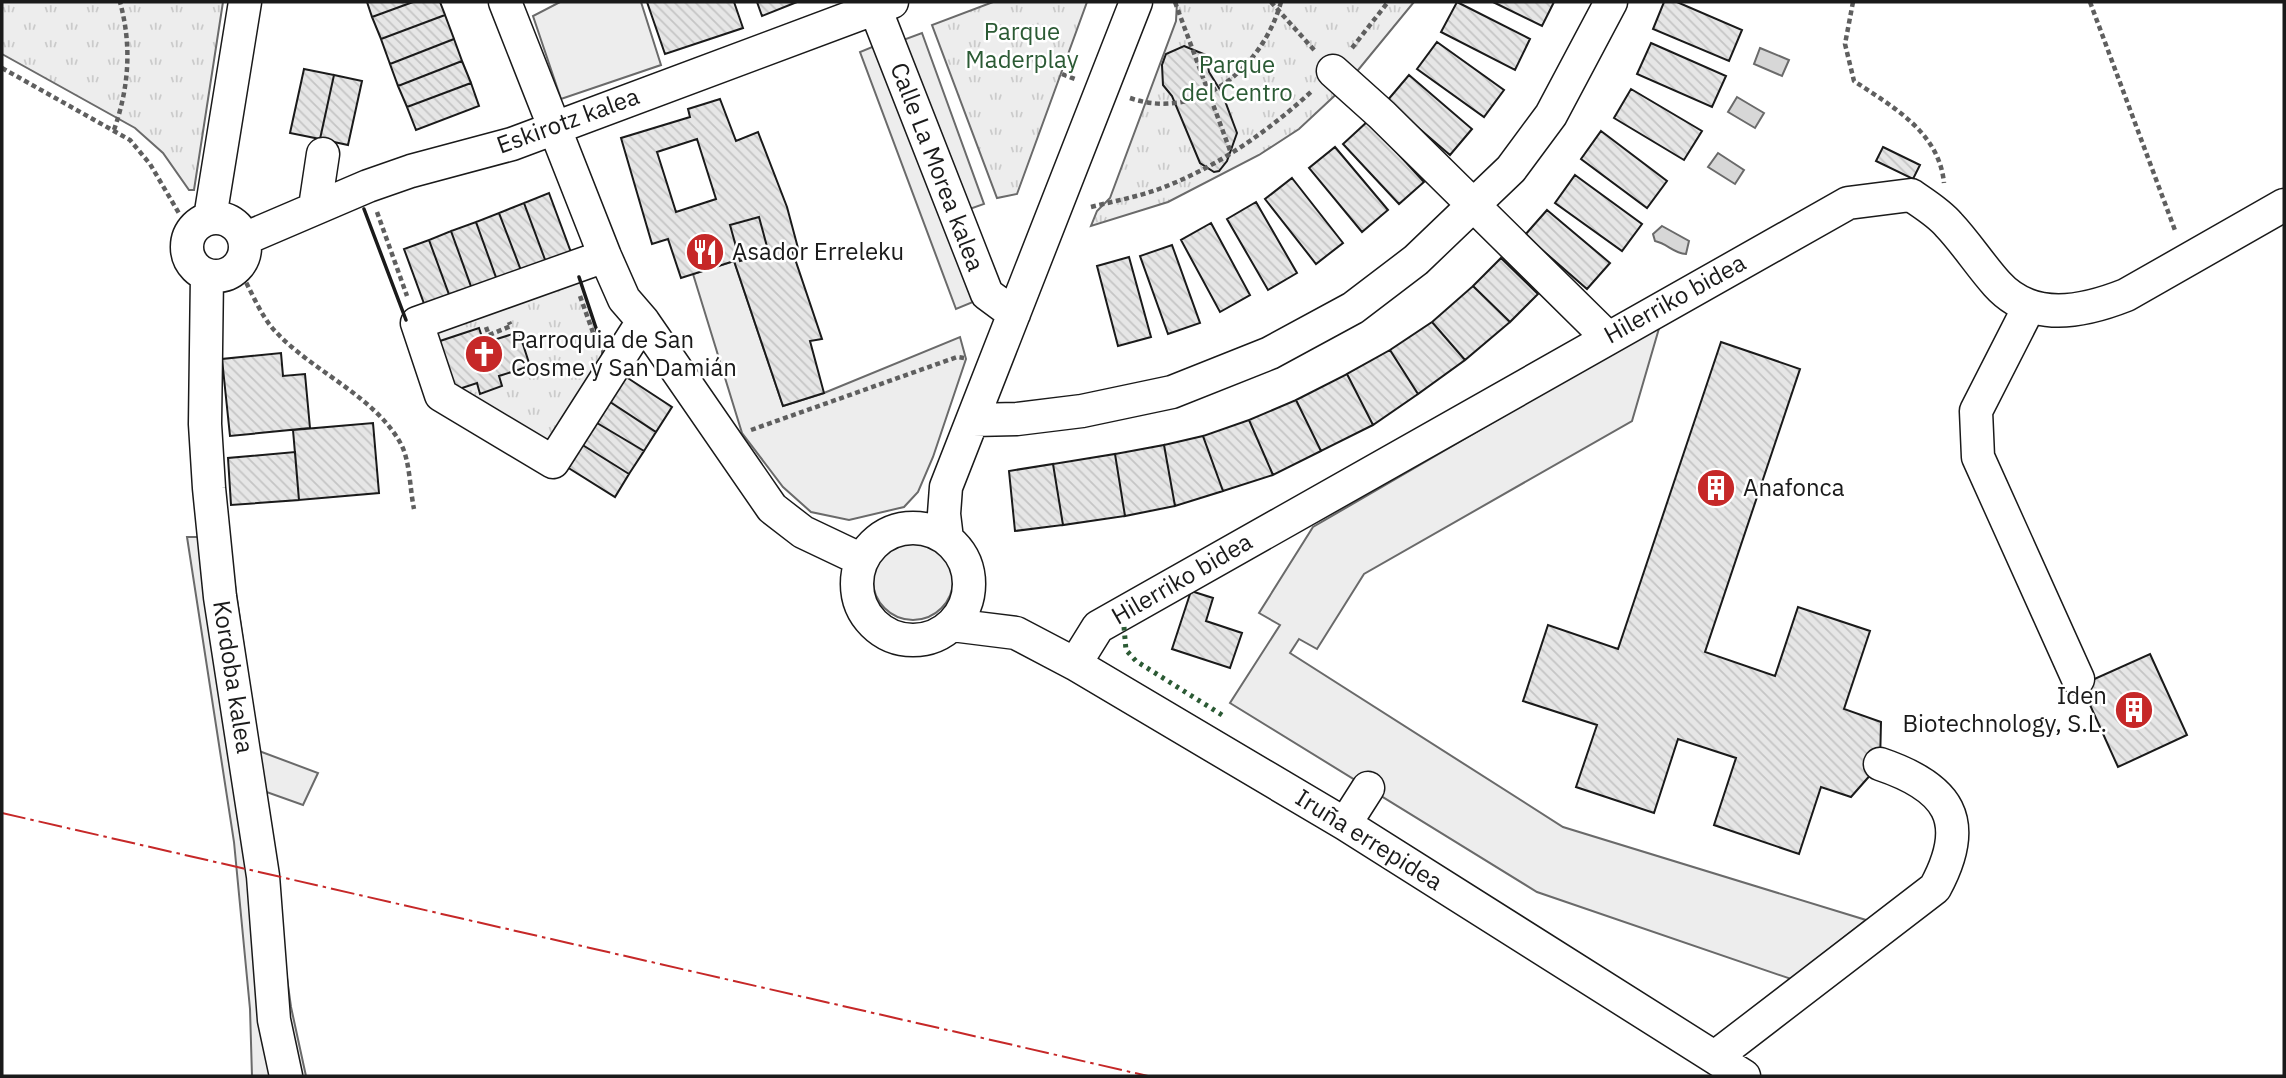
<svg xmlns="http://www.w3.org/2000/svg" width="2286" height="1078" font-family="'IBM Plex Sans',sans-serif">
	<defs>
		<pattern id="park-tufts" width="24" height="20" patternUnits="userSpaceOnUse" patternTransform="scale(1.75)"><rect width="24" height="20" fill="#ededed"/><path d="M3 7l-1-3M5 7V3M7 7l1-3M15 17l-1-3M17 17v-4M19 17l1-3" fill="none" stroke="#cbcbcb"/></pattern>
		<pattern id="building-back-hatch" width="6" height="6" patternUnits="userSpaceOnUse" patternTransform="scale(1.75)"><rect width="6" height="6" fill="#e6e6e6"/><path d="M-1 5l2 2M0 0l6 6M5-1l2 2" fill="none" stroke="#c5c5c5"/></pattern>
	</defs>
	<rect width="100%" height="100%" fill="#fff"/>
	<path fill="#ededed" stroke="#6a6a6a" stroke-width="2" d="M560 2H641L661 65 561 99 533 16Z
		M922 33 984 204 964 211 903 40Z
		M877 45 973 302 956 309 860 52Z
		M734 261 783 406 824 393 960 337 966 359 933 457 918 492 904 507 849 520 811 512 783 487 742 433 693 274Z
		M1660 325 1632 421 1364 574 1317 649 1299 639 1290 653 1563 827 1866 920 1791 979 1537 892 1230 703 1280 625 1259 613 1313 527Z
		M187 537H228L259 751 318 773 303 805 261 790 291 1007 306 1076H252L250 1009 234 842Z
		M873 580a40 40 0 1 1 80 0a40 40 0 1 1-80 0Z"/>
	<path fill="url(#park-tufts)" stroke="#6a6a6a" stroke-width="2" d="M2 2H223L194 190H189L163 153 135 128 2 54Z
		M993 2H1087L1017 194 997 198 932 25Z
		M1177 2H1414L1345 86 1299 129 1259 155 1168 202 1091 226 1097 211 1110 198 1176 21Z
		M578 275 602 346V365L551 447 438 400 415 332Z"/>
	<path fill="#d7d7d7" stroke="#6a6a6a" stroke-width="2" d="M1760 48 1789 60 1782 76 1754 64Z
		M1737 97 1764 113 1755 128 1728 112Z
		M1718 153 1744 170 1735 184 1708 167Z
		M1662 226 1689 241 1686 254C1673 253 1668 244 1655 241L1653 234Z"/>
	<path fill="url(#building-back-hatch)" stroke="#1a1a1a" stroke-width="2" fill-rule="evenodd" d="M367 2H413L372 17Z
		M413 2H440L445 15 381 39 372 17Z
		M647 2H734L743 28 665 54Z
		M757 2H797L762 16Z
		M1457 2 1530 39 1515 70 1441 32Z
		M1493 2H1554L1542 26Z
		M1664 2H1677L1742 30 1729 61 1653 29Z
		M445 15 454 39 390 64 381 39Z
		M454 39 462 61 398 86 390 64Z
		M1437 42 1504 90 1484 117 1417 69Z
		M1651 43 1726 76 1712 107 1637 74Z
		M1184 46 1206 55 1209 72 1222 93 1237 133 1227 161 1219 171 1214 172 1200 163 1172 96 1163 85 1162 65 1166 54Z
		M462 61 471 83 407 107 398 86Z
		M304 69 334 75 320 139 290 133Z
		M334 75 362 81 348 145 320 139Z
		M1409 75 1472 129 1450 155 1387 101Z
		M471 83 479 106 416 130 407 107Z
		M1631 89 1702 131 1684 160 1614 118Z
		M720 99 736 141 758 132 787 207 798 248 792 250 822 339 810 341 824 393 783 406 734 261 681 278 668 239 652 244 621 138 690 117 688 109ZM697 139 716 199 676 212 657 152ZM759 217 769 254 740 261 730 225Z
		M1368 121 1424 182 1399 204 1343 144Z
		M1601 131 1667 181 1647 208 1581 159Z
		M1335 147 1388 210 1362 232 1309 168Z
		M1883 147 1920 165 1913 179 1876 161Z
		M1575 175 1642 224 1622 251 1555 203Z
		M1292 178 1343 243 1316 264 1265 199Z
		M549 193 572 255 547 265 524 203Z
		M1256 202 1297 273 1268 290 1227 219Z
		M524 203 547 265 522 273 499 213Z
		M1547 210 1610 263 1587 289 1525 235Z
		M499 213 522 273 498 283 476 222Z
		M759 217 769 254 740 261 730 225Z
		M476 222 498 283 473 292 451 231Z
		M1211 223 1250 295 1220 312 1181 240Z
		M451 231 473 292 451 300 429 240Z
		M429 240 451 300 426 309 404 249Z
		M1172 245 1200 323 1168 334 1140 256Z
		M1129 257 1151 337 1118 346 1097 266Z
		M1501 258 1538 294 1510 322 1473 286Z
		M1473 286 1510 322 1465 360 1432 322Z
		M1432 322 1465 360 1418 394 1390 350Z
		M479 328 484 343 519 332 530 366 499 376 502 386 480 394 477 383 453 391 437 342Z
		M1721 342 1800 369 1705 652 1775 676 1798 607 1870 631 1844 709 1881 722 1880 764 1851 797 1821 787 1799 854 1714 825 1736 758 1678 739 1654 813 1576 787 1597 725 1523 701 1548 625 1618 649Z
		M1390 350 1418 394 1373 425 1347 374Z
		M281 353 283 376 305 374 310 428 230 436 222 359Z
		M617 371 672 407 656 432 601 396Z
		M1347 374 1373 425 1321 451 1296 400Z
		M601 396 656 432 644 451 587 417Z
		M1296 400 1321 451 1273 475 1249 420Z
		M587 417 644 451 629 474 573 439Z
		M1249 420 1273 475 1223 491 1203 436Z
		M373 423 379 493 299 500 293 430Z
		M1203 436 1223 491 1175 506 1164 445Z
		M573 439 629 474 615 497 559 462Z
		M1164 445 1175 506 1125 516 1115 454Z
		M295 452 299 500 231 505 228 458Z
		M1115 454 1125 516 1063 525 1053 464Z
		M1053 464 1063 525 1015 531 1009 471Z
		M1191 591 1213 598 1206 621 1242 633 1230 668 1172 649Z
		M2150 654 2187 735 2118 767 2081 685Z"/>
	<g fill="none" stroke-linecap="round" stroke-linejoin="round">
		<g stroke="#1a1a1a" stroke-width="35">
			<path id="minor" d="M505 2 605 256 624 299 643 321 772 508 803 532 862 560
				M875 8 987 294 1014 314
				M1333 71 1382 115 1607 337
				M315 207 323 154
				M187 247a29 29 0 1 1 58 0a29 29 0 1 1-58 0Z
				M210 218 245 2
				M244 239 368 186 411 171 512 144 892 2
				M605 256 417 323 441 395 553 462 643 321
				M207 275 205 424 209 488 220 597 263 876 274 1020 286 1076
				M2029 307 1976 411 1978 457 2078 679
				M973 420 1017 419 1082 411 1172 392 1270 353 1353 308 1416 260 1511 169 1551 115 1611 2
				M857 584a56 56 0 1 1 112 0a56 56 0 1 1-112 0Z
				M947 539 944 514 946 487 1136 2
				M952 625 1016 633 1075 664 1345 824 1744 1076
				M1075 664 1098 627 1848 203 1911 195C1924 204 1939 213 1949 225 1966 243 1980 265 1997 284 2032 323 2083 312 2126 295L2284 205
				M1345 824 1368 788
				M1715 1057 1935 888C1972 820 1948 787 1880 764"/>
		</g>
		<path stroke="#5f5f5f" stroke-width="4.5" stroke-dasharray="5 3.5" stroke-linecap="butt" d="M1175 2 1231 153
			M1271 2 1315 51
			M1853 2 1845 44 1854 81C1893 107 1939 132 1944 183
			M2090 2 2176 233
			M1352 48 1388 2
			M2 68 130 140 150 164 180 215
			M1062 74 1075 79
			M1130 98C1199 122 1263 67 1281 2
			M114 130C129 87 132 46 120 2
			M1091 207C1114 201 1137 197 1159 189 1216 168 1269 131 1313 90
			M377 212 407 296
			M238 268C250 287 260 316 276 332 313 372 377 397 402 446 410 463 410 490 414 509
			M580 296 596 341
			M486 327 489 335 511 326 509 322
			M751 430 957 357 964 358"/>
		<use href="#minor" stroke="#fff" stroke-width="32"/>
		<path stroke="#2b5a34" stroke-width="5" stroke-dasharray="3.5 5" stroke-linecap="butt" d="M1124 627 1126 650 1136 661 1222 715"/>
		<path stroke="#1a1a1a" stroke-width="3.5" d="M364 209 406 320
			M579 277 602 346"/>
		<path stroke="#c62828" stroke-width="2" stroke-dasharray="24 5 3.5 5" stroke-linecap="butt" d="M2 813 1148 1076"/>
	</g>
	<defs>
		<g id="restaurant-disc" transform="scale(2.0125)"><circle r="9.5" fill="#c62828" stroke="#fff"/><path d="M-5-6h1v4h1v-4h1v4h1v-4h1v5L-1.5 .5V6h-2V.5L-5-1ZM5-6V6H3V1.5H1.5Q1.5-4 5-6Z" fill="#fff"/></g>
		<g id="church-disc" transform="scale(2.0125)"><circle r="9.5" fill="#c62828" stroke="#fff"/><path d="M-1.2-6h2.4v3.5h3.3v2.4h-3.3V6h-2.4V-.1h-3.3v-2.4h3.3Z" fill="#fff"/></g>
		<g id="building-disc" transform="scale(2.0125)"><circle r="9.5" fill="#c62828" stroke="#fff"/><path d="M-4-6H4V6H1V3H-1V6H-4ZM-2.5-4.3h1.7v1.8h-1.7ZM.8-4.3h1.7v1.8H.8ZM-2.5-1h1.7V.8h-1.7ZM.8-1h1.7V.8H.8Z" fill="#fff"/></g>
	</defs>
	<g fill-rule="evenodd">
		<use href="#restaurant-disc" x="705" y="252"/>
		<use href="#church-disc" x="484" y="354"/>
		<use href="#building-disc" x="1716" y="488"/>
		<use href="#building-disc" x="2134" y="710"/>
	</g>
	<g text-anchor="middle" stroke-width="5" stroke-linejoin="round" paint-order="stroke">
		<g font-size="24" fill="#2b5a34" stroke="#fff">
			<text x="1022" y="40">Parque<tspan x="1022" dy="28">Maderplay</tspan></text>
			<text x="1237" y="73">Parque<tspan x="1237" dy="28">del Centro</tspan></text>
		</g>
		<g font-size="24" fill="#1a1a1a" stroke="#fff">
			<text transform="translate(568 121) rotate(-20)" y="8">Eskirotz kalea</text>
			<text transform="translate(937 167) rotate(69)" y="8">Calle La Morea kalea</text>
			<text transform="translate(1675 299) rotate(-29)" y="8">Hilerriko bidea</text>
			<text transform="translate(1182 579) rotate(-30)" y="8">Hilerriko bidea</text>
			<text transform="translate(233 677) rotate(81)" y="8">Kordoba kalea</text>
			<text transform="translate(1369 840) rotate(32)" y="8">Iruña errepidea</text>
		</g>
		<g font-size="24" fill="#1a1a1a" stroke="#fff" text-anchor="start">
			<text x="732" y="260">Asador Erreleku</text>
			<text x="511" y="348">Parroquia de San<tspan x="511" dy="28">Cosme y San Damián</tspan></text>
			<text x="1743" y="496">Anafonca</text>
			<text x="2107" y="704" text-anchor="end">Iden<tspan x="2107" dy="28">Biotechnology, S.L.</tspan></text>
		</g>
	</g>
	<rect width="2286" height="1078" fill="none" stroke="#1a1a1a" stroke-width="7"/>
</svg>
